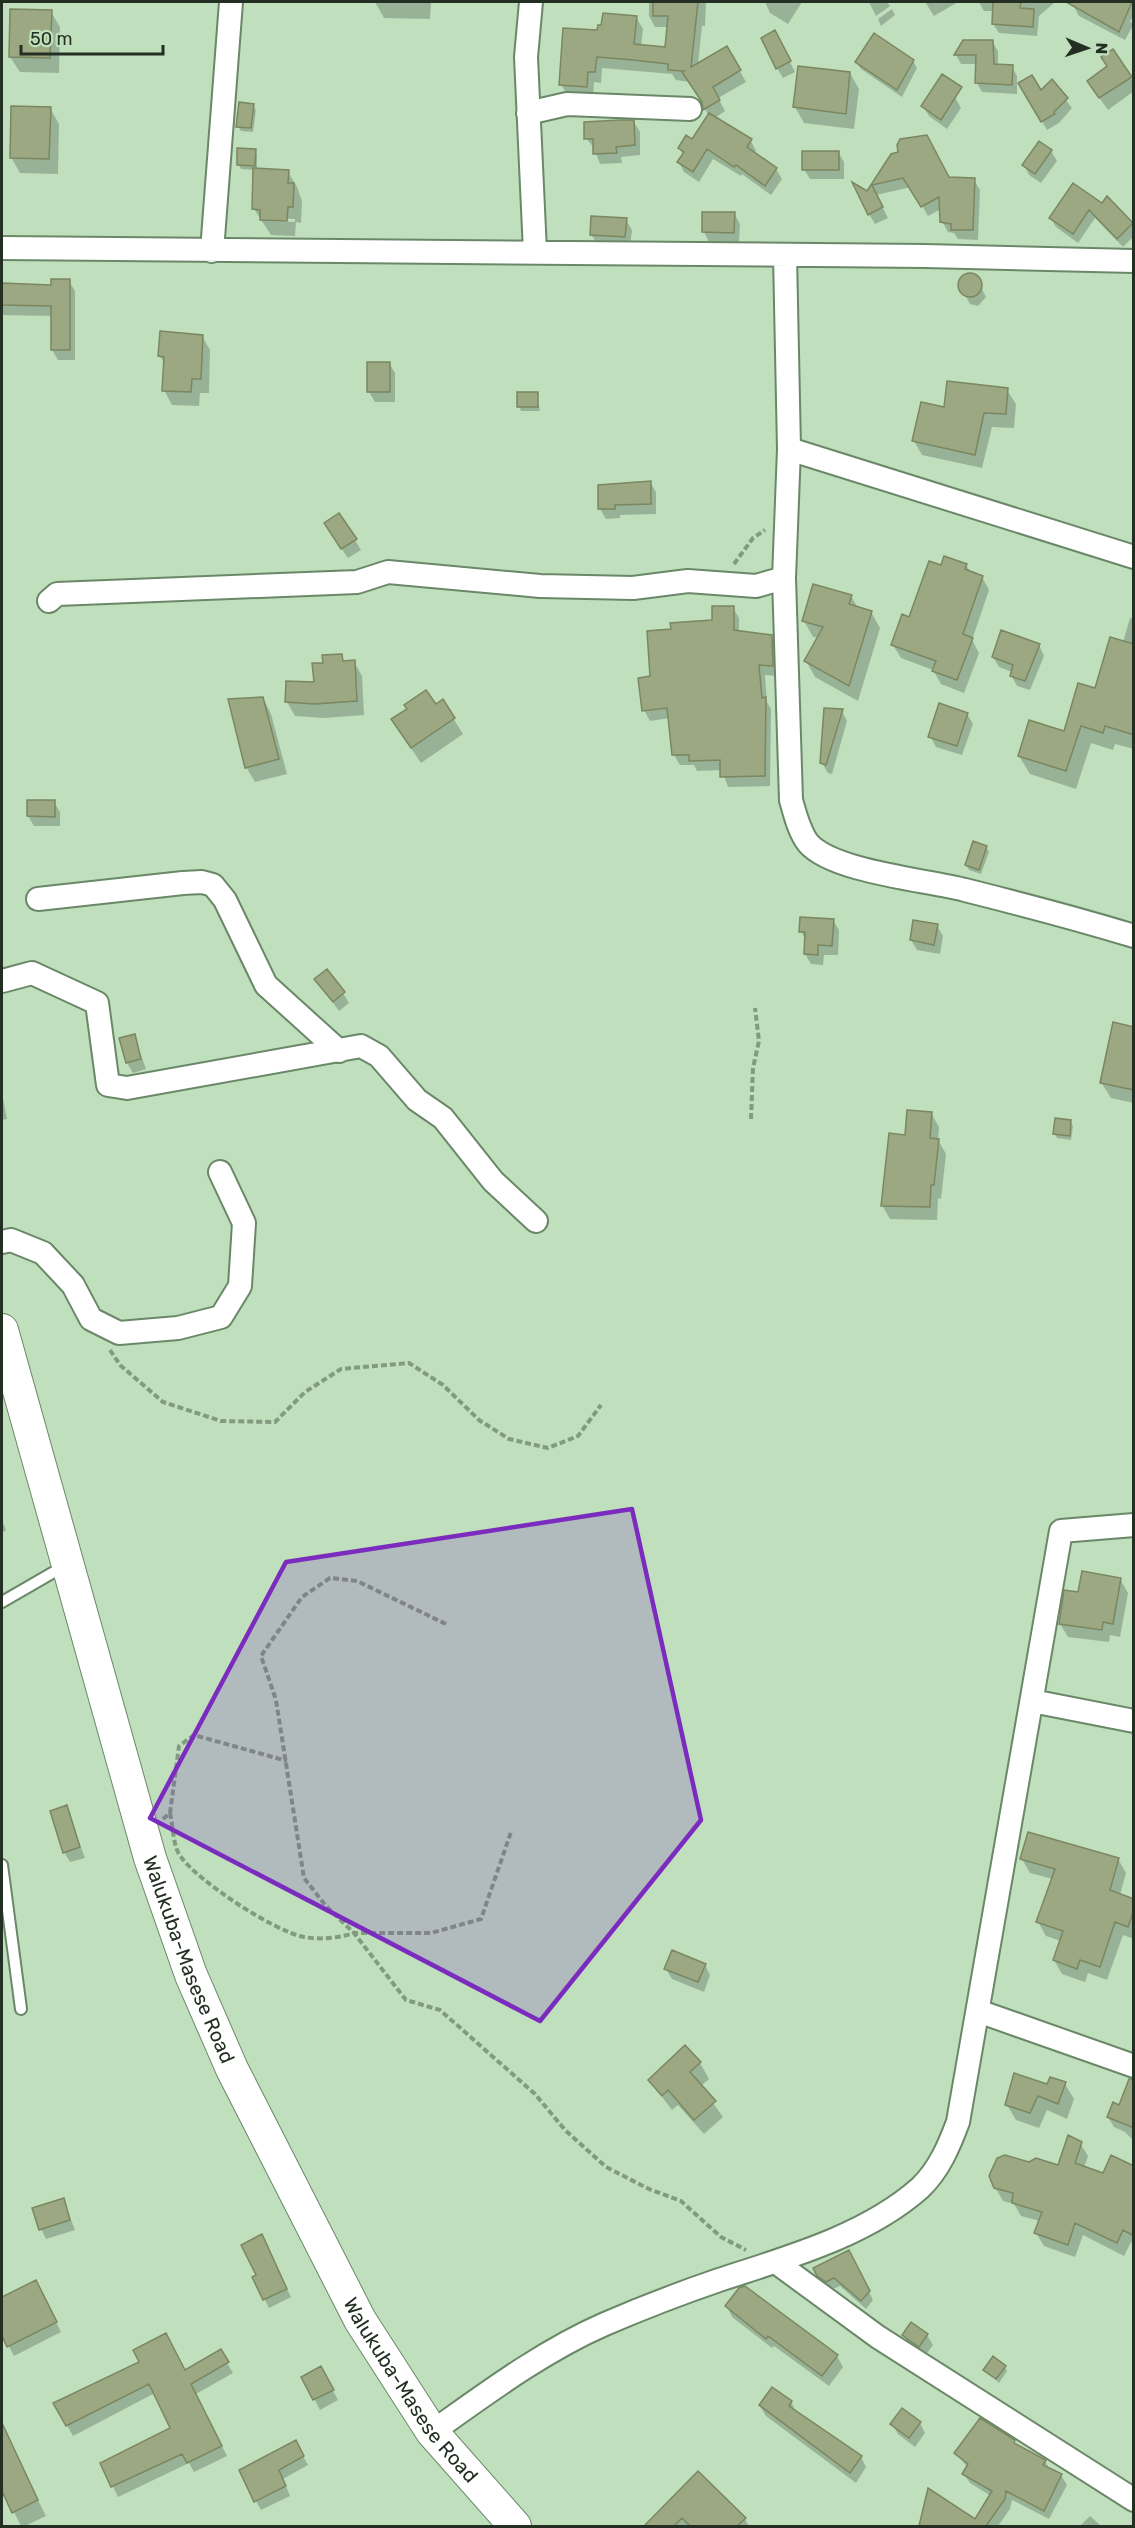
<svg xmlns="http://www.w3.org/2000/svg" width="1135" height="2528" font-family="Rubik,sans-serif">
	<rect width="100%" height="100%" fill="#bfdfbd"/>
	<path fill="#0003" fill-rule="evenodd" d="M375 2H431L430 19 384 18Z
		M649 2H706L705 26H702L698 65 727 48 746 82 718 98 725 111 715 118 751 141 756 151 754 154 776 169 782 179 771 195 742 174 741 176 713 159 699 182 684 172 679 162 683 155 679 148 693 141 709 116 689 82 676 80 672 74 602 68 601 83 594 82 593 98 567 95 561 84 599 32 636 17 643 29 641 46 666 49 668 27H655L649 16Z
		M765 2H802L788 24 770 13Z
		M869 2H887L890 6 876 16Z
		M925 2H958L934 16Z
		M979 2H1055L1039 16 1037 36 999 33 993 24 994 11H984Z
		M1076 2H1134V16L1130 21 1133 25 1125 40 1079 16 1074 7Z
		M892 9 895 15 881 26 878 19Z
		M51 12 60 27 59 73 20 72 10 57Z
		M992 41 998 51V66L1012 67 1017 76V94L982 92 977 83V64H961L956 55 964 42Z
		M780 42 795 72 783 78 777 68Z
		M1113 51 1134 83V91L1108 110 1093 89 1108 66Z
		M913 61 917 68 902 97 861 69 856 62Z
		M850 73 859 89 854 129 804 123 795 107Z
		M1052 82 1072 108 1059 123 1047 130 1020 84 1041 92Z
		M955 97 961 108 947 129 929 116 923 106Z
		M253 105 256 110 253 132 241 131 238 126Z
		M50 108 59 124 58 174 20 173 11 157Z
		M634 122 640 132V155L621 157 622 163 600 164 594 148 586 138Z
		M255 150 257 155V170L288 172 297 187 302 201 301 223 296 222 295 236 271 235 254 209 255 170 241 169 238 164ZM265 218 295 219V222L265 221Z
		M1051 151 1057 161 1041 183 1029 175 1024 165Z
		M838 152 844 162V179H810L804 169Z
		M892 155 949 179 974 180 980 190 978 240 958 239 954 233 948 232 942 221 941 209 928 216 911 187 876 195 888 218 875 224 869 214 867 193Z
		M1074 185 1132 224 1134 236 1123 247 1095 218 1078 243 1056 227 1051 218Z
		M734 213 740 224 739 242H709L704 232Z
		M626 220 632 230 630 247 597 244 591 234Z
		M968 275 976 277 986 297 978 306 970 304 960 285Z
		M69 281 75 291V360H58L52 350V316L2 315V285L52 286Z
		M161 332 202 336 210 350 209 393H200L199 406 172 405 164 390 165 365 160 356Z
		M389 363 395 373V402H375L369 392Z
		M1007 390 1016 404 1014 428 992 427 982 468 922 455 914 441 946 409Z
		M537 394 540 411H521L519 406Z
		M650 482 656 492V514L620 515V518L606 519 600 509Z
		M331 534 355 540 361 550 348 558Z
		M966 565 971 573 982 577 989 590 972 640 979 653 964 693 941 684 933 670 901 658 893 645 942 567Z
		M851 596 858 608 871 612 880 628 858 701 815 677 806 661 819 638 813 637 804 621Z
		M733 608 739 618V632L771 637 778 647V676L765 675 767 702 771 709 770 786 728 787 722 770 697 771 694 765H680L674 755 670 718 650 721 644 710 652 677 672 631 714 622Z
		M1130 618 1134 619V749L1115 744 1113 750 1091 743 1076 789 1030 774 1019 756 1065 733 1096 690 1123 642Z
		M1039 645 1044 656 1030 690 1017 686 1011 675 1012 672 999 667 993 657Z
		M341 656 345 663 354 662 362 676 364 715 324 718 295 716 287 702 315 684 324 664Z
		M263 698 271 714 287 774 255 782 246 767Z
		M443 702 463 734 421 763 402 735Z
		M842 711 847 721 832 774 828 773 822 763Z
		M967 714 973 724 962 755 936 747 930 736Z
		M54 802 60 812V826H34L28 816Z
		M986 847 989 852 981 874 969 870 966 865Z
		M833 920 839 930 838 955H824L823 965 811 964 805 954 806 940 801 932Z
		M937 926 943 936 940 954 917 950 911 940Z
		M316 979 343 993 349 1003 339 1011Z
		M1134 1028V1103L1111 1098 1101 1082Z
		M134 1036 146 1069 133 1073 127 1063Z
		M2 1094 7 1119 2 1120Z
		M931 1113 939 1127 938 1140 946 1154 941 1199 938 1198 937 1220 890 1219 882 1205Z
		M1070 1121 1073 1126 1071 1140 1057 1138 1055 1134Z
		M2 1520 6 1530 2 1533Z
		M1120 1579 1128 1593 1120 1637 1110 1635 1109 1642 1068 1637 1060 1624 1080 1594Z
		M66 1807 85 1858 70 1862 64 1852Z
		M1022 1859H1118L1126 1873 1120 1895 1134 1900V1939L1123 1935 1107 1980 1088 1973 1085 1982 1062 1974 1054 1960 1061 1941 1046 1936 1038 1922 1053 1879 1030 1873Z
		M705 1965 710 1975 704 1992 672 1979 666 1969Z
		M685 2047 700 2063 709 2079 701 2086 723 2117 704 2134 678 2105 672 2110 649 2080Z
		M1065 2084 1074 2099 1067 2119 1047 2110 1039 2128 1016 2120 1007 2105 1048 2086Z
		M1134 2099V2141L1125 2132 1114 2127 1108 2117Z
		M1080 2143 1088 2156 1084 2168 1104 2175 1134 2168V2243L1131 2242 1124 2256 1083 2235 1075 2257 1044 2246 1036 2233 1040 2221 1021 2216 1014 2204 1003 2201 995 2187 1029 2163 1059 2166Z
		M63 2199 75 2230 46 2239 41 2229Z
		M266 2244 291 2297 269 2308 254 2278 258 2276Z
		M853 2260 873 2300 866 2309 840 2286 831 2290 818 2275Z
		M36 2282 61 2332 14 2356 2 2333V2297Z
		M727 2306 837 2356 843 2367 829 2386 774 2346 772 2348 732 2317Z
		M904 2335H927L933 2345 925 2356 909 2345Z
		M220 2351 233 2373 196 2394 227 2456 194 2472 189 2463 118 2497 102 2463 172 2429 155 2393 73 2436 55 2404 185 2372Z
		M1005 2367 1007 2371 999 2383 985 2370Z
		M303 2377 326 2378 338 2400 320 2410Z
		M791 2402 797 2413 861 2457 866 2467 856 2483 766 2416 760 2406Z
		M920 2423 925 2433 915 2447 898 2434 892 2424Z
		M1014 2441 1017 2446 1045 2461 1050 2470 1061 2475 1067 2485 1049 2519 1012 2500 1010 2509 998 2526H921L929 2491 976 2521 991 2496 970 2483 964 2474 968 2468 956 2453Z
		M295 2442 308 2465 283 2479 290 2496 261 2510 256 2501Z
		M11 2447 46 2516 25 2526H21L2 2488V2452Z
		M698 2473 745 2519 749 2526H652L650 2522Z
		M1090 2516 1101 2526H1080Z"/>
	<path fill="#9ba881" stroke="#7a8761" stroke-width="1.5" d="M653 2H698L691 67 727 46 741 70 713 87 720 100 703 110 702 102 682 72 684 71 668 70V64L633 60 597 57 595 72H588L587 87 559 85 563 28 597 30 598 25H601L603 13 637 16 634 44 665 47 668 16H653Z
		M993 2H1021L1020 8 1034 9 1033 27 992 24Z
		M1066 2H1132L1119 32Z
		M10 9 52 10 50 58 9 57Z
		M775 30 791 61 776 69 761 38Z
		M874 33 914 60 897 90 855 62Z
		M963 40H993L994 64 1013 65 1012 85 975 83 976 55H954Z
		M1113 49 1132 77 1099 98 1087 81 1107 66 1101 57Z
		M798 66 850 72 846 114 793 107Z
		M942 74 962 87 941 120 921 106Z
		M1032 75 1041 90 1052 79 1068 98 1054 112 1055 114 1041 122 1018 83Z
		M239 102 254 104 251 128 236 127Z
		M11 106 51 107 49 159 10 158Z
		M709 113 752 139 747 147 777 168 765 186 736 165 734 167 707 149 693 172 677 162 684 152 678 148 686 135 692 139Z
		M620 120H634L635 145 616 147 617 153 593 154V139H584V122Z
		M927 135 949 177 975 178 973 230H951V224L940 222 939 197 921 207 903 178 872 185 883 207 868 215 852 182 867 191 891 154 898 152 897 145 900 139Z
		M1039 141 1052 150 1035 174 1022 165Z
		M237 148 256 149 255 166 237 165Z
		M802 151H839V170H802Z
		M253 168 289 170 288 183H294L293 207H288L287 221 260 220V210L252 209Z
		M1073 183 1102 203 1107 196 1133 223 1117 239 1089 210 1073 234 1049 218Z
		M702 212H735L734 233 702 232Z
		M591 216 627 218 625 237 590 235Z
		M958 285a12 12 0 1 1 24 0a12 12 0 1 1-24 0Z
		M51 279H70V350H51V306L2 305V283L51 285Z
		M160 331 203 335 201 379H192L191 392 162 391 164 357 158 356Z
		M367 362H390V392H367Z
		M947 381 1008 388 1006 414 984 413 975 455 912 441 921 402 944 407Z
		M517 392H538V407H517Z
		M651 481V504L615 505V509H598V485Z
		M339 513 357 539 341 549 324 523Z
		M944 556 967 564 965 569 983 576 963 634 973 638 957 680 932 671 936 661 891 645 902 614 909 617 929 561 941 565Z
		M813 584 852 595 849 604 872 611 849 686 804 661 823 627 802 621Z
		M712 606H734V630L772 635 773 666 759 665 762 698 766 697 765 776 720 777V760L689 761V755H672L667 708 642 711 638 678 650 676 647 631 671 629 670 623 712 620Z
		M1001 630 1040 644 1025 681 1010 676 1013 665 992 657Z
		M1110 637 1134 644V735L1105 726 1103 733 1081 726 1066 771 1018 756 1029 720 1064 731 1078 683 1095 688Z
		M342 654 343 661 355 660 357 701 315 704 285 702 286 681 314 682 312 663H323L322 655Z
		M426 690 436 704 443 699 455 718 411 748 391 719 407 709 404 705Z
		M263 697 279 759 245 768 228 699Z
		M939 703 968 713 957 746 928 737Z
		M824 708 843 709 826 765 820 763Z
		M27 800H55V817L27 816Z
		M973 841 987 846 979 870 965 865Z
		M800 917 834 919 832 946 818 945V955L804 954 805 932H799Z
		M913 920 938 924 934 945 910 940Z
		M327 969 345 992 333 1002 314 979Z
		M1113 1022 1134 1027V1090L1100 1083Z
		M135 1034 141 1059 126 1063 119 1038Z
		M907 1110 932 1112 930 1138 939 1139 934 1185H931L930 1207 881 1206 889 1133 905 1135Z
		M1055 1118 1071 1120 1070 1136 1053 1134Z
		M1082 1571 1121 1578 1113 1624 1103 1622 1102 1630 1059 1624 1064 1590 1078 1592Z
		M67 1805 80 1847 63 1853 50 1811Z
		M1028 1832 1119 1858 1110 1890 1134 1899V1910L1128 1927 1115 1922 1100 1967 1080 1960 1077 1969 1053 1960 1063 1931 1036 1922 1055 1869 1020 1859Z
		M672 1950 706 1964 698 1982 664 1969Z
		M685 2045 701 2062 690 2072 716 2101 694 2120 668 2090 662 2096 648 2080Z
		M1014 2073 1047 2084 1050 2077 1066 2082 1058 2104 1038 2096 1030 2113 1005 2105Z
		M1129 2079H1134V2128L1107 2117 1113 2102 1119 2105Z
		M1068 2135 1082 2142 1075 2163 1103 2173 1111 2155 1134 2166V2236L1123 2230 1117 2243 1075 2223 1068 2245 1034 2233 1042 2212 1012 2203 1013 2193 994 2188 989 2176 997 2158 1005 2155 1029 2162 1036 2158 1058 2165Z
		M64 2198 70 2220 39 2230 32 2208Z
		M262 2234 287 2289 263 2300 252 2277 256 2275 241 2245Z
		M849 2250 870 2291 861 2301 834 2278 826 2282 817 2276 813 2268Z
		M36 2280 57 2322 7 2347 2 2336V2297Z
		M745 2286 838 2355 822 2376 768 2336 766 2339 725 2306 739 2288Z
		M911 2322 928 2334 919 2347 902 2335Z
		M166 2333 185 2370 221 2349 229 2362 191 2384 222 2446 187 2463 182 2454 111 2487 100 2463 170 2428 149 2384 66 2426 53 2403 139 2362 133 2350Z
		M993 2356 1006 2366 996 2379 983 2370Z
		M321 2366 334 2390 313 2400 301 2377Z
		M772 2387 792 2401 789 2406 862 2456 850 2473 759 2405Z
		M902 2408 921 2422 909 2438 890 2424Z
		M980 2418 1015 2440 1014 2443 1046 2460 1043 2465 1062 2474 1044 2511 1006 2491 1005 2499 986 2526H919L928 2488 975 2519 992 2491 962 2474 968 2464 954 2453Z
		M2 2423 38 2500 12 2513 2 2491Z
		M296 2440 304 2456 279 2470 286 2486 254 2502 239 2470Z
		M698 2471 746 2518 737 2526H690L682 2518 674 2526H644Z"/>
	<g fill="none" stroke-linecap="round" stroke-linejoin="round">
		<g stroke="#6a8868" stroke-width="14">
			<path id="lane" d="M2 1602 66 1565
				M2 1865 21 2009"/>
		</g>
		<g stroke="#6a8868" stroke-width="26">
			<path id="street" d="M531 2 526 57 535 252
				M528 113 567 104 690 109
				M2 248 925 256 1134 261
				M212 251 231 2
				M785 255 789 449 784 578 791 800C795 814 799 831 808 843 833 872 927 880 965 890 1021 904 1078 919 1134 936
				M789 449 1134 557
				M49 601 57 594 357 582 388 572 540 586 633 588 688 581 756 586 784 578
				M38 899 183 883 202 882 213 885 225 900 266 985 339 1051
				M2 981 32 973 97 1003 108 1085 127 1088 361 1046 379 1056 417 1100 443 1118 493 1181 536 1221
				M2 1242 11 1240 43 1253 73 1285 91 1319 119 1333 178 1328 221 1317 240 1286 244 1223 220 1172
				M1032 1701 1134 1721
				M978 2011 1134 2066
				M777 2263 878 2337 1134 2500
				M432 2432C487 2393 543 2351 605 2324 642 2308 681 2293 719 2280 786 2258 866 2236 920 2188 939 2170 949 2146 958 2122L1061 1531 1134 1525"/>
		</g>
		<g stroke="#6a8868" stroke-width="34">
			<g id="secondary">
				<path id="s1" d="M2 1330 150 1858 191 1975 232 2069 360 2320 432 2432 515 2526"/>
			</g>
		</g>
		<path stroke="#829a80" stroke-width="4" stroke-dasharray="6 3" stroke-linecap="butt" d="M734 564 753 538 765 530
			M751 1119 753 1068 759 1041 755 1008
			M110 1350 120 1365 163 1402 221 1421 275 1422 305 1392 341 1369 409 1363 443 1385 479 1420 509 1439 548 1448 578 1436 601 1405
			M446 1624 357 1581 330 1578 302 1597 261 1656 276 1700 304 1878 326 1906 354 1933H431L481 1919 511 1832
			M170 1813C173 1825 173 1848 181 1857 199 1882 274 1931 304 1937 320 1940 339 1938 354 1933L406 2000 440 2010 535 2094 565 2130 606 2167 649 2189 681 2201 721 2237 746 2250
			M163 1819 170 1813 179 1746 194 1735 287 1761"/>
		<use href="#lane" stroke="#fff" stroke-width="10"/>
		<use href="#street" stroke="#fff" stroke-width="22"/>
		<use href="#secondary" stroke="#fff" stroke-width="32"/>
	</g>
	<path fill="#7b2cbf" fill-opacity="0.2" stroke="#7b2cbf" stroke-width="4.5" stroke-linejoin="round" d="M632 1509 701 1820 540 2021 150 1818 286 1562Z"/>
	<g text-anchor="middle" stroke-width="5" stroke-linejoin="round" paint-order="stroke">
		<g font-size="20" fill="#232f22" stroke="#bfdfbd">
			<text dy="7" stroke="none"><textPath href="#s1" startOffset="657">Walukuba-Masese Road</textPath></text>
			<text dy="7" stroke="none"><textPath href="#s1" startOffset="1143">Walukuba-Masese Road</textPath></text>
		</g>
	</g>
	<rect width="1135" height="2528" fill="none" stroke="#232f22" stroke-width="6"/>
	<g transform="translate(1087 48) rotate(92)" stroke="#bfdfbd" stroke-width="4.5" paint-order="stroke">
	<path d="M0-4.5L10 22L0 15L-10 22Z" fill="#232f22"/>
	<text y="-9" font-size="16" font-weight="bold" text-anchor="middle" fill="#232f22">N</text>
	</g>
	<path d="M21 45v9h142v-9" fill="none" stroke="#232f22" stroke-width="3"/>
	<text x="30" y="45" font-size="18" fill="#232f22" stroke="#bfdfbd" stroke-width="4.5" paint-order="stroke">50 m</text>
</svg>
